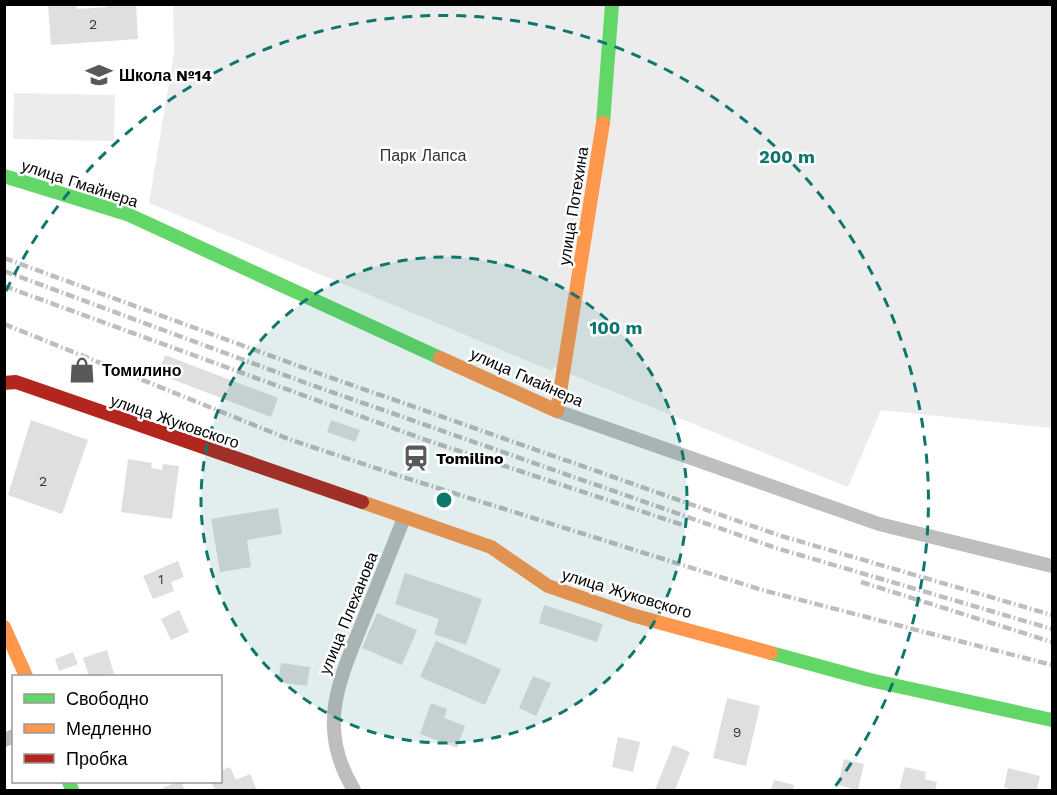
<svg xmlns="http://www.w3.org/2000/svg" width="1057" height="795" font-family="'Work Sans',sans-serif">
	<rect width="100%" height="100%" fill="#fff"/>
	<path fill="#ececec" d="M173 5H1052V428L881 410 848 487 553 367 552 371 149 203 174 53Z
		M14 93 115 95 114 141 13 139Z"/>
	<path fill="#dfdfdf" d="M48 4H76L77 9 107 7V4H136L138 39 51 45Z
		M165 355 278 398 271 417 158 374Z
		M73 362 93 369 90 377 70 370Z
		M31 420 88 440 62 514 8 495Z
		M331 420 360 430 355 442 327 432Z
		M128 459 152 463 151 468 162 470 163 464 179 466 172 519 121 512Z
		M278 508 282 534 247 540 251 567 220 572 211 519Z
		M178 561 184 577 171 582 174 591 153 599 143 576Z
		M405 573 482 599 466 645 434 634 439 619 395 604Z
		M544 605 603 624 597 642 539 623Z
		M179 610 189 632 171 640 161 619Z
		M377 613 417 630 402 665 362 648Z
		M436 641 501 669 485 705 420 677Z
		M107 650 114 674 89 676 83 658Z
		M73 652 78 664 59 671 55 659Z
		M281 663 310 667 307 686 278 682Z
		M533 676 551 683 536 716 519 708Z
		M727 698 760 706 746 766 713 758Z
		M431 703 447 709 444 718 465 726 457 748 420 734Z
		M618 737 640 742 633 772 612 767Z
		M673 745 690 752 675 790H655Z
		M844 759 864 764 858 790 838 785Z
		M230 767 236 780 250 774 257 790H215L211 782H220V771Z
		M905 767 926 772 925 779 937 782 935 790H899Z
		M1008 768 1040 776 1037 790H1012L1004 787Z
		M774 780 794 785 793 790H771Z
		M176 782H181L185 790H159Z"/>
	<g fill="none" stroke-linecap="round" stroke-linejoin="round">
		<path stroke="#bebebe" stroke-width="14" d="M557 411 879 524 1052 566
			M4 740 14 736
			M354 790C315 726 340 679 365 616 378 583 391 551 404 518"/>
		<path stroke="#63d668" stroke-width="14" d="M603 123 612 4
			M4 176 127 214 440 358
			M771 653 870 680 1052 720
			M69 782 72 790"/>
		<path stroke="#ff974d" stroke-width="14" d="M440 358 557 411 603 123
			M362 502 491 547 548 586 632 615 771 653
			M4 627 26 676"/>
		<path stroke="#b3261e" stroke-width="14" d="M4 383 16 382 362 502"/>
		<path stroke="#bebebe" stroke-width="4.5" stroke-dasharray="9 3 1.5 3" stroke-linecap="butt" d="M4 258 315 372 778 535 1052 615
			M4 271 306 383 776 548 1052 629
			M4 286 423 439 689 527
			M4 324 291 440 409 479 762 590 1052 665
			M861 582 1052 642"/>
	</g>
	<circle cx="444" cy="500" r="243" fill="#0f766e" fill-opacity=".12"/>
	<g fill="none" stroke="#0f766e" stroke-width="3" stroke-dasharray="10 8">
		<circle cx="444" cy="500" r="243"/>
		<path d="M6 291A485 485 0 1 1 834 788"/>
	</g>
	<defs>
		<g id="school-bare" transform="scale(2.07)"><path d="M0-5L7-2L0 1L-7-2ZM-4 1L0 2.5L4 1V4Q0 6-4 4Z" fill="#595959" stroke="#fff" stroke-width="2.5" paint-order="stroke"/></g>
		<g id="shop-bare" transform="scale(2.07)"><path d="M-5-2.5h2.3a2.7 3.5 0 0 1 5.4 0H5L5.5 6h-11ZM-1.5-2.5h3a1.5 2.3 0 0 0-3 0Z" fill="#595959" stroke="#fff" stroke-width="2.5" paint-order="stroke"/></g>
		<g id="station-bare" transform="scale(2.07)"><path d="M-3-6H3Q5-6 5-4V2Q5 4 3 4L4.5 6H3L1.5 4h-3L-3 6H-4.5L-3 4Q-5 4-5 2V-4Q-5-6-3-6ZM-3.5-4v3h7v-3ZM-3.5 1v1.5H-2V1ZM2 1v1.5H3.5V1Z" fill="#595959" stroke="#fff" stroke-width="2.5" paint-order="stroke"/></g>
	</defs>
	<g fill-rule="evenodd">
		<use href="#school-bare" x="99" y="75"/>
		<use href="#shop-bare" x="82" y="370"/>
		<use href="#station-bare" x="416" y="458"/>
	</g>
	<g text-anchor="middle" stroke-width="5" stroke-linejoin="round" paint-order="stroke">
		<g font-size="14" fill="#383838">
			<text x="93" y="29">2</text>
			<text x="43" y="486">2</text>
			<text x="161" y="584">1</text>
			<text x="737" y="737">9</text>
		</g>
		<g font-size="16" font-weight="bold" fill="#000" stroke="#fff" text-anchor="start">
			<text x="119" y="81">Школа №14</text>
			<text x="102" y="376">Томилино</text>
			<text x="436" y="464">Tomilino</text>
		</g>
		<g font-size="16" fill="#333" stroke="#fff">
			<text x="423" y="161">Парк Лапса</text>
		</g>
		<g font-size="16" fill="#000" stroke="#fff">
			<text transform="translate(80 183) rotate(18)" y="6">улица Гмайнера</text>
			<text transform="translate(573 206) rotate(-81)" y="6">улица Потехина</text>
			<text transform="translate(527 377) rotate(24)" y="6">улица Гмайнера</text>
			<text transform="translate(175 421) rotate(19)" y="6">улица Жуковского</text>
			<text transform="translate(627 593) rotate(17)" y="6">улица Жуковского</text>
			<text transform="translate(348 613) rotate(-68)" y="6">улица Плеханова</text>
		</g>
	</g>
	<circle cx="444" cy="500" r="9" fill="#0f766e" stroke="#fff" stroke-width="3"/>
	<g font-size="18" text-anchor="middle" font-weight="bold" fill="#0f766e" stroke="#fff" stroke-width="5" stroke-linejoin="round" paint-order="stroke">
		<text x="787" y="163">200 m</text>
		<text x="616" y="334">100 m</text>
	</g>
	<rect width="1057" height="795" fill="none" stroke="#000000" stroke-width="12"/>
	<rect x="12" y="675" width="210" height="108" fill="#ffffff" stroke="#999999" stroke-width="1.5"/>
	<rect x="24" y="694" width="30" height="9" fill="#63d668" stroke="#999999" stroke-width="1.5"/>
	<text x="66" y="705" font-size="18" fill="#000000">Свободно</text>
	<rect x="24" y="724" width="30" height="9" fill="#ff974d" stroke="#999999" stroke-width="1.5"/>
	<text x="66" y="735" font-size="18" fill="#000000">Медленно</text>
	<rect x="24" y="754" width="30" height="9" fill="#b3261e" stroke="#999999" stroke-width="1.5"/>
	<text x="66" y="765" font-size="18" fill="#000000">Пробка</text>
</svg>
